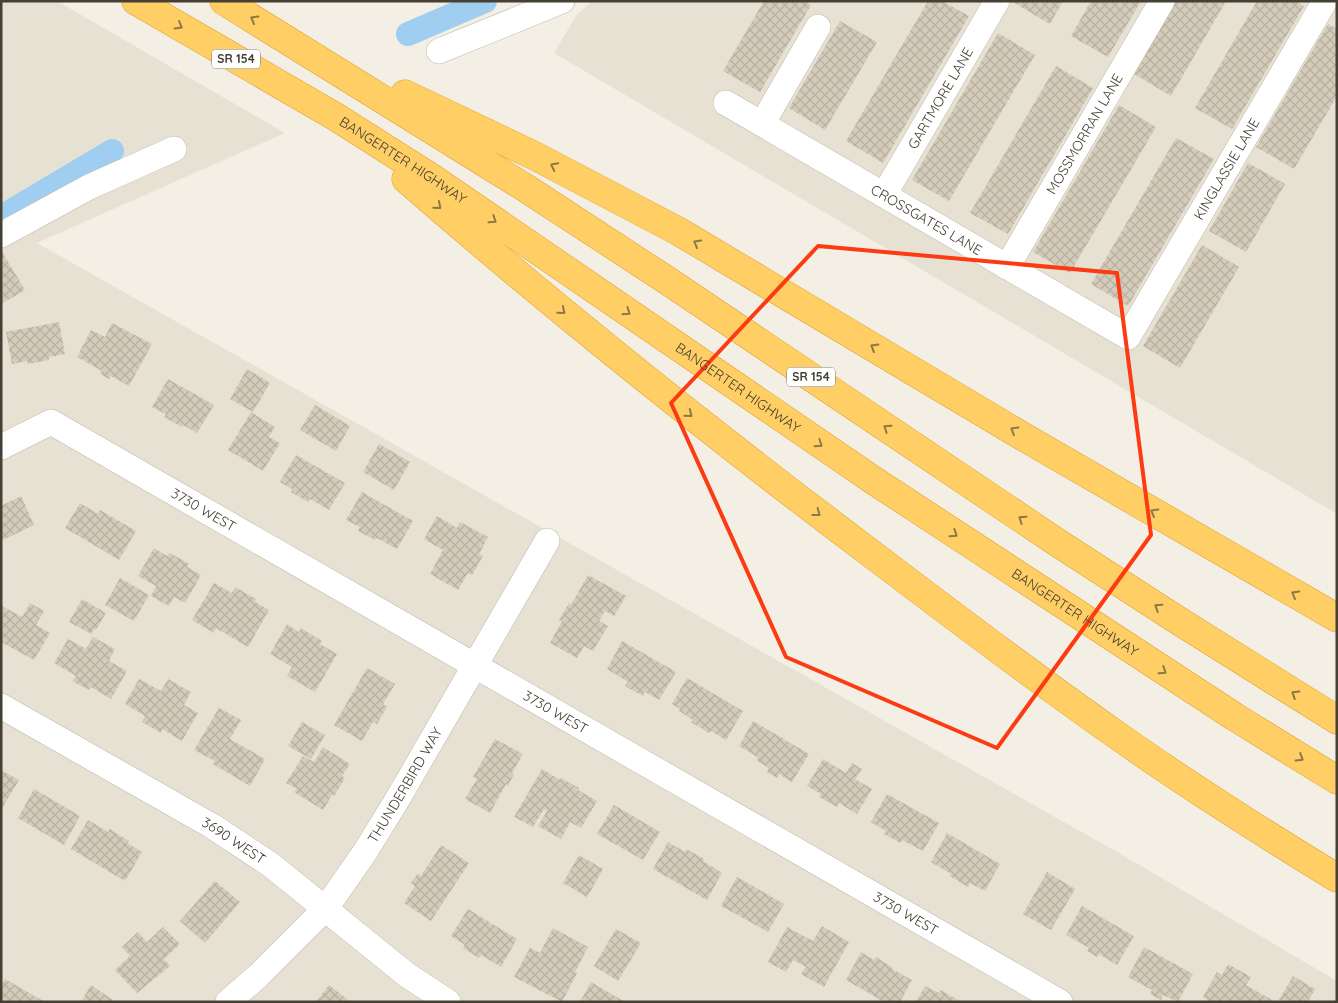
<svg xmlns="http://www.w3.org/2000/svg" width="1338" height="1003" font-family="Quicksand,sans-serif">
	<defs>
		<pattern id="building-cross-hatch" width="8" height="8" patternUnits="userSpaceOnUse" patternTransform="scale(1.25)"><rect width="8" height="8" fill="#d4cbba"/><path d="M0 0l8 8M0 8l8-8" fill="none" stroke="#b7afa0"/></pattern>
	</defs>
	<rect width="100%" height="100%" fill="#f3efe5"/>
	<path fill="#e7e1d3" d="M1 1H57L285 133 37 243 1119 853 1337 981V1002H1Z
		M592 1H1337V514L554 53 576 16Z"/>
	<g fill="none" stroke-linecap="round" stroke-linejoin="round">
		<path stroke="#a0cef1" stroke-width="24" d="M408 34 485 1
			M1 217 112 151"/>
	</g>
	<path fill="url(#building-cross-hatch)" d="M764 1H805L811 5 760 92 723 71Z
		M928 1H942L969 16 883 163 846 141Z
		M1011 1H1063L1050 24Z
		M1091 1H1141L1108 57 1071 36Z
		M1176 1H1226L1171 96 1134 74Z
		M1257 1H1296L1304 6 1232 129 1195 108Z
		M840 21 877 42 825 130 789 108Z
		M1328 24 1337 29V96L1294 169 1256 147Z
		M998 33 1035 55 949 201 912 180Z
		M1056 66 1093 88 1008 234 970 213Z
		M1119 105 1156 127 1070 273 1033 252Z
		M1176 138 1214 159 1128 306 1091 284Z
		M1248 163 1285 184 1246 252 1209 231Z
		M1202 245 1239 267 1180 368 1143 346Z
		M1 250 25 290 1 304Z
		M59 322 65 354 49 357V360L28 364 27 361 12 364 6 332Z
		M112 323 152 344 129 386 111 376 109 379 100 374 102 371 77 357 91 330 105 337Z
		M247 369 270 383 253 412 230 399Z
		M168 379 214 405 197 433 183 425 182 427 164 417 166 414 152 407Z
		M315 405 350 426 336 451 300 430Z
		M251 412 275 427 269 437 280 443 263 471 228 450Z
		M379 444 410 462 394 490 363 472Z
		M296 455 345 483 329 510 310 499 308 502 291 492 292 489 280 482Z
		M362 492 413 521 397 549 377 538 375 540 358 531 360 527 346 520Z
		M21 496 34 525 1 541V506Z
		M80 503 98 514 100 510 136 531 119 560 65 528Z
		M437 516 457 528 460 522 488 537 479 554 483 556 472 575 468 573 458 590 430 574 443 550 424 539Z
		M154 548 167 556 170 553 189 564 187 567 201 575 185 603 174 597 169 606 151 596 156 586 138 576Z
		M588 575 626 596 614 616 605 611 599 621 608 626 593 651 584 646 577 658 550 643 562 621 559 620 569 603 571 605Z
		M120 578 149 595 134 621 105 605Z
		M214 583 232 593 235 587 256 599 255 602 269 610 248 647 216 628 214 633 192 620Z
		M82 599 106 613 96 630 94 629 91 634 69 622Z
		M30 603 44 611 36 625 50 633 34 660 1 642 2 606 22 617Z
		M287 624 299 632 301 628 322 641 320 644 337 654 315 692 287 676 292 667 270 654Z
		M93 637 115 649 109 661 127 671 111 699 91 687 89 690 72 681 76 676 54 663 68 639 86 649Z
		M622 641 676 672 659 700 645 692 643 696 625 686 628 682 607 669Z
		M367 668 395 684 383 704 387 707 377 724 373 722 362 741 334 725Z
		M687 678 743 711 726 740 711 731 709 733 691 722 693 720 679 711 680 709 672 704Z
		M139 679 161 691 168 679 191 692 184 705 198 713 182 741 162 729 161 733 142 722 145 716 125 704Z
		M219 708 241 720 230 739 265 759 250 786 213 764 215 761 194 750Z
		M753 721 809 754 792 782 779 774 777 778 767 772 769 768 756 760 759 758 739 746Z
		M302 722 325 735 311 759 288 746Z
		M495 739 523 754 512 773 514 774 508 786 506 784 490 813 465 799 477 779 473 777Z
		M323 747 350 764 342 776 345 778 334 796 332 795 323 810 294 792 297 789 286 783 303 756 314 762Z
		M823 759 846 773 852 763 862 769 855 779 872 789 857 814 839 803 837 807 819 797 821 794 807 786Z
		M542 769 560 780 561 778 579 788 578 790 597 801 581 828 570 822 561 839 538 826 547 811 544 809 533 827 514 817Z
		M1 770 19 780 1 810Z
		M34 789 80 816 64 845 18 818Z
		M887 794 939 823 923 851 902 840 900 843 884 834 886 831 871 822Z
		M614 805 660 832 643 860 597 834Z
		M88 820 108 832 110 829 129 841 127 843 142 852 125 881 71 849Z
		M947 833 1000 864 985 891 970 883 968 887 950 876 951 874 931 862Z
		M668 842 685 852 686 849 704 859 703 861 722 873 707 900 653 869Z
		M441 845 469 863 431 921 404 903 415 886 411 883 418 873 421 876Z
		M579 855 603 869 587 897 563 883Z
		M1047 872 1075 889 1051 930 1023 914Z
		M737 877 784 904 768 932 721 906Z
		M215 881 240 902 205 943 180 921Z
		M1082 906 1134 936 1117 965 1099 954 1097 957 1087 951 1089 948 1066 935Z
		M468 909 517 939 501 967 481 955 479 958 463 948 465 945 451 936Z
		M822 926 849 942 824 987 801 974 806 967 793 960 786 972 768 962 787 927 813 941Z
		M163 927 180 944 164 959 170 966 137 993 115 970 130 956 122 947 138 932 147 942Z
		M553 928 588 947 575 972 577 973 562 1002 514 977 530 948 540 953Z
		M616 929 641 943 618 981 594 966Z
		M1144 947 1193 974 1178 1002 1163 995 1161 1000 1150 994 1152 990 1128 977Z
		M861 952 874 960 876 957 892 967V969L912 980 900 1002H884L846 980Z
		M1228 964 1251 977 1246 985 1272 1000 1271 1002H1210L1203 997 1217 972 1222 975Z
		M1293 976 1315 989 1308 1002 1279 1000Z
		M5 979 45 1002H1V986Z
		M591 982 625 1002H580Z
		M91 985 116 1002H81Z
		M329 985 351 1002H316Z
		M925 986 939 993 941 990 961 1002H916Z"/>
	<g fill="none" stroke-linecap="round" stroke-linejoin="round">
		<g stroke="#c1baaa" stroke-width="26">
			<g id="minor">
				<path d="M439 51 562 1"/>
				<path id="s1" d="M726 103 1128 337 1325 1"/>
				<path d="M762 124 818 27"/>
				<path id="s2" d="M884 195 997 1"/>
				<path d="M1 235 89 187 174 149"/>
				<path id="s3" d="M1007 267 1162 1"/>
				<path id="s4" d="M1 447 51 422 1060 1002"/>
				<path id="s5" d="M1 706 212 826 271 865 407 975 448 1002"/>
				<path id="s6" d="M228 1002 259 975 326 908 365 852 397 800 547 541"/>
			</g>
		</g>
		<g stroke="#dea333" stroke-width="29">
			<g id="highway">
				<path id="s7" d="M136 1 336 117 432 178 873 480 1235 717 1337 780"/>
				<path d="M224 1 524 187 665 279 1058 543 1179 621 1337 720"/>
				<path d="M405 94 535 156 678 231 1022 436 1337 618"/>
				<path d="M406 179C561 314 721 441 885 564 960 621 1034 677 1111 731 1184 783 1260 831 1337 878"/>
			</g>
		</g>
		<use href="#minor" stroke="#fff" stroke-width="25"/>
		<use href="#highway" stroke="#ffce64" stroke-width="28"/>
	</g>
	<defs><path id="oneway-chevron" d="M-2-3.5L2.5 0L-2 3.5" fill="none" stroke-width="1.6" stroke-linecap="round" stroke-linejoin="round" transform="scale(1.25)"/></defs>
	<g stroke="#8f7847">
		<use href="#oneway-chevron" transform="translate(254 19) rotate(-149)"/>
		<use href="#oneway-chevron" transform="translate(179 26) rotate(30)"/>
		<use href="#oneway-chevron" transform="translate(554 166) rotate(-153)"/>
		<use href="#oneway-chevron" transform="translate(438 206) rotate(40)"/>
		<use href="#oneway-chevron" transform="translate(493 220) rotate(34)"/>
		<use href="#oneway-chevron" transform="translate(697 243) rotate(-150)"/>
		<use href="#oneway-chevron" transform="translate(562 311) rotate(40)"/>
		<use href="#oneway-chevron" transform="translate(627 312) rotate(35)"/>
		<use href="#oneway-chevron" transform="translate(874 347) rotate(-149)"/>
		<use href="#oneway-chevron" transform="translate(689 414) rotate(39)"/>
		<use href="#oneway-chevron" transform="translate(887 428) rotate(-146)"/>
		<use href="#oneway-chevron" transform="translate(1014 430) rotate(-149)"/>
		<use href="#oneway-chevron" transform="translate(819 444) rotate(34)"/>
		<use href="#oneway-chevron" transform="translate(1154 512) rotate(-150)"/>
		<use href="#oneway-chevron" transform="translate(817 513) rotate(37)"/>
		<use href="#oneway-chevron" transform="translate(1022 519) rotate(-146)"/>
		<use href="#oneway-chevron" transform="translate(954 534) rotate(34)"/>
		<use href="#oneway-chevron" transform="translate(1295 594) rotate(-150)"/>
		<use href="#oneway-chevron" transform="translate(1158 607) rotate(-147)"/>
		<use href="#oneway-chevron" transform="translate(1163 671) rotate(33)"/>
		<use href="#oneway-chevron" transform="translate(1295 694) rotate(-148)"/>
		<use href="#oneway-chevron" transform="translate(1300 758) rotate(32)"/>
	</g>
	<path fill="none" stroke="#fc3b13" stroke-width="4" stroke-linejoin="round" d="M818 246 1117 273 1151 535 997 748 786 657 671 403Z"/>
	<g text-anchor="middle" stroke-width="5" stroke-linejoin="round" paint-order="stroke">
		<g fill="#fff" stroke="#7d7971" stroke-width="1">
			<rect x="212" y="49.5" width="48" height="19" rx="4"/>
			<rect x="787" y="367.5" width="48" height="19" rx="4"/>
		</g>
		<g font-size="12" font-weight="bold" fill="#453f34">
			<text x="236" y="63">SR 154</text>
			<text x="811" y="381">SR 154</text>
		</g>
		<g font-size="14" fill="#453f34" stroke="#fff">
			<text dy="5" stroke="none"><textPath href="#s2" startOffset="112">GARTMORE LANE</textPath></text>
			<text dy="5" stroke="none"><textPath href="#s3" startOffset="154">MOSSMORRAN LANE</textPath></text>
			<text dy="5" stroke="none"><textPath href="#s7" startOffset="311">BANGERTER HIGHWAY</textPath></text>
			<text dy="5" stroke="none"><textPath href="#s1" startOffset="660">KINGLASSIE LANE</textPath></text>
			<text dy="5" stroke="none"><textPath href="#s1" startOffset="232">CROSSGATES LANE</textPath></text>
			<text dy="5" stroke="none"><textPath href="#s7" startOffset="716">BANGERTER HIGHWAY</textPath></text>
			<text dy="5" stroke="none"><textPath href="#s4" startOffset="232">3730 WEST</textPath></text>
			<text dy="5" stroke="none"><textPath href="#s7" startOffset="1121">BANGERTER HIGHWAY</textPath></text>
			<text dy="5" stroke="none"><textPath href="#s4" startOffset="638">3730 WEST</textPath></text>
			<text dy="5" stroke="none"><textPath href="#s6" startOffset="282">THUNDERBIRD WAY</textPath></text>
			<text dy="5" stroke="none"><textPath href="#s5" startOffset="269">3690 WEST</textPath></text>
			<text dy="5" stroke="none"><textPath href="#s4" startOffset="1042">3730 WEST</textPath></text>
		</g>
	</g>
	<rect width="1338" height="1003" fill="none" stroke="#453f34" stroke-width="5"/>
</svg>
